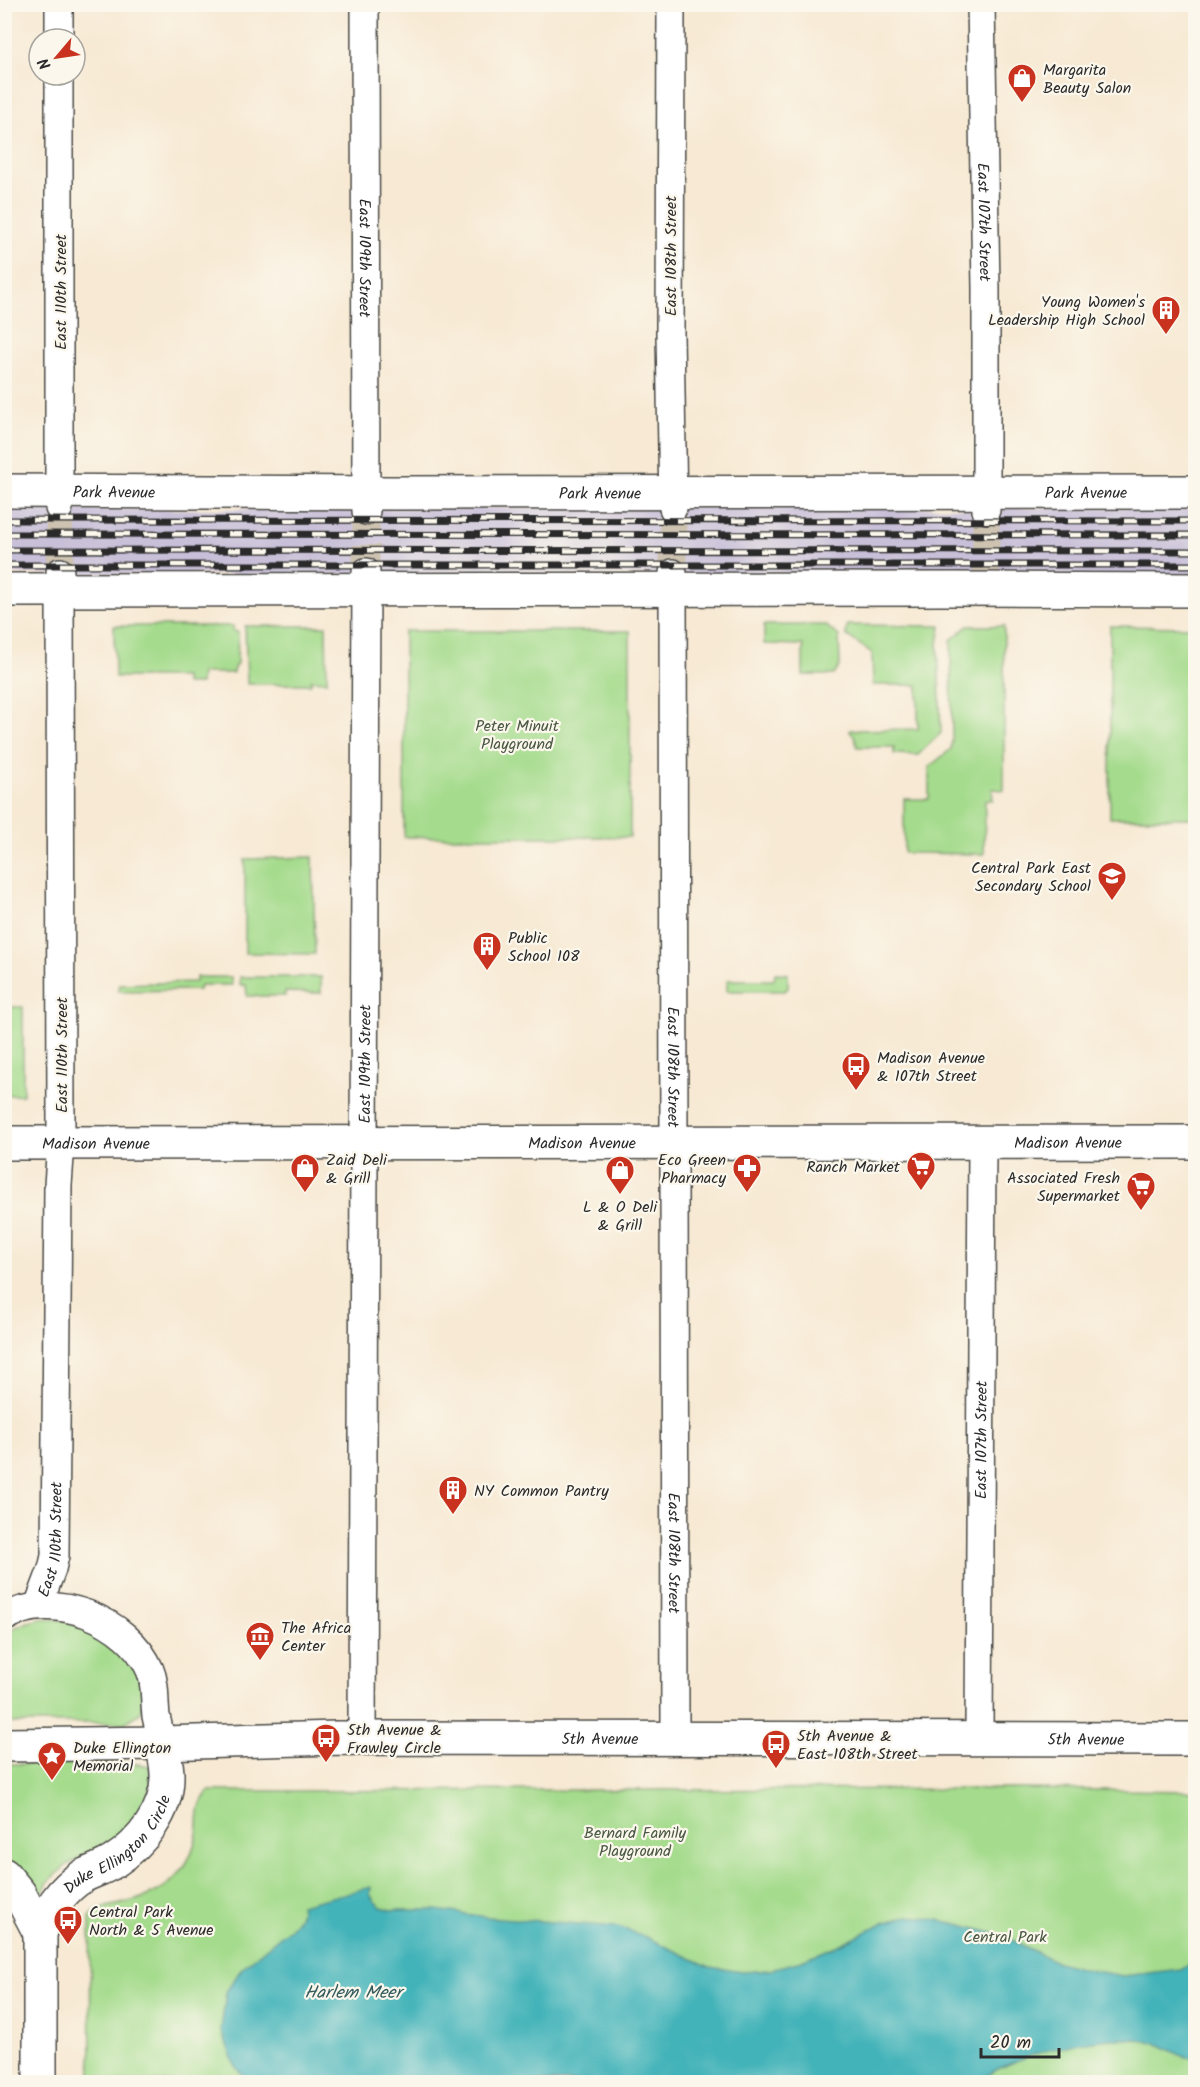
<svg xmlns="http://www.w3.org/2000/svg" width="1200" height="2087" font-family="Kalam,sans-serif">
	<rect width="100%" height="100%" fill="#fbf7ec"/>
	<filter id="ink" filterUnits="userSpaceOnUse"><feTurbulence type="fractalNoise" baseFrequency=".0167" numOctaves="2"/><feDisplacementMap in="SourceGraphic" scale="12" xChannelSelector="R" yChannelSelector="G"/><feConvolveMatrix kernelMatrix="1 2 1 2 8 2 1 2 1" color-interpolation-filters="sRGB"/></filter>
	<filter id="wash" filterUnits="userSpaceOnUse"><feTurbulence type="fractalNoise" baseFrequency=".008" numOctaves="4" result="noise"/><feDisplacementMap in="SourceGraphic" scale="24" xChannelSelector="R" yChannelSelector="G"/><feGaussianBlur stdDeviation="1.35" result="paint"/><feColorMatrix in="noise" values="0 0 0 0 0 0 0 0 0 0 0 0 0 0 0 0 0 1.4 0 .05"/><feComposite in="paint" operator="in"/></filter>
	<g filter="url(#wash)">
		<rect width="100%" height="100%" fill="#f7e9d3"/>
		<path fill="#c8bfd8" d="M636 507 1195 508V576L5 574 4 510Z"/>
		<path fill="#a4db8c" stroke="#68835c" stroke-width="1.5" d="M764 625H825L839 636 840 666 834 675H803V645L764 644Z
			M847 625 941 626 938 644 941 733 918 755 894 754V747H857L855 737 850 732V730L918 729V685H873L872 653 846 635Z
			M114 626H233V631L238 632 237 663 234 668 233 673H201L200 684H185V677H115Z
			M245 626H326L327 681 311 680V684H247Z
			M968 626H1004V790L992 789 993 800H985L984 854 904 853V799H929V767L951 749 952 738 951 640Z
			M1110 626 1195 627V818H1110Z
			M404 631H630V837H404Z
			M313 857 315 954 245 953V859Z
			M775 973 788 974V988L785 991H727V980H774Z
			M196 977H231L232 985H200L199 990 119 991V984L196 982Z
			M240 977H321V993L285 992V996H247L246 985H240Z
			M4 1007H23V1095H5Z
			M45 1618 73 1622 102 1634 130 1655 143 1685 142 1708 139 1714 125 1723H5V1632L28 1622Z
			M132 1763 150 1766 151 1784 142 1813 116 1844 68 1864 48 1882 42 1895 38 1896 5 1859V1764Z
			M1022 1789 1195 1791V2082H91L90 1916 96 1910 101 1908C148 1900 186 1888 197 1834 200 1816 195 1807 209 1791Z"/>
		<path fill="#42b3b9" stroke="#366f72" stroke-width="1.5" d="M371 1887 370 1894 374 1901 381 1907 392 1910H436L487 1917 618 1927 641 1935 710 1967 743 1972 770 1970 794 1963 837 1946 883 1923 908 1916 927 1918 962 1925 1006 1937 1054 1961 1083 1969 1123 1976 1181 1969 1195 1963V2058C1179 2059 1165 2044 1149 2041 1106 2033 1039 2049 1000 2068 992 2072 984 2078 977 2082H249L235 2066 221 2030 226 1992 242 1968 291 1927 298 1919 301 1912 300 1905Z"/>
	</g>
	<g filter="url(#ink)">
		<g fill="none" stroke-linecap="round" stroke-linejoin="round">
			<path stroke="#cec3b1" stroke-width="27" stroke-dasharray="27 14" stroke-linecap="butt" d="M59 508 60 572
				M673 508V573
				M366 572V511
				M986 589V510"/>
			<g stroke="#4a4844" stroke-width="30">
				<g id="street">
					<path d="M59 4V39"/>
					<path id="s1" d="M365 4 366 511"/>
					<path d="M671 4 670 334 673 508"/>
					<path id="s2" d="M981 4 986 288V510"/>
					<path d="M59 75V508"/>
					<path id="s3" d="M673 573 675 1738"/>
					<path id="s4" d="M38 1606 52 1569 55 1556 58 1185 61 1143 60 572"/>
					<path d="M4 1618C52 1588 129 1620 150 1670 156 1684 154 1700 156 1716 158 1725 160 1734 162 1743"/>
					<path id="s5" d="M979 1737 982 1142"/>
					<path id="s6" d="M362 1738 366 572"/>
				</g>
			</g>
			<g stroke="#4a4844" stroke-width="36">
				<g id="secondary">
					<path id="s7" d="M4 1143 1196 1142"/>
					<path id="s8" d="M4 1745 162 1743 337 1738 1196 1739"/>
					<path d="M4 1875 19 1893 40 1933"/>
					<path id="s9" d="M40 2082V1934C47 1911 62 1889 83 1876 93 1871 103 1868 113 1862 141 1844 168 1811 167 1775 167 1764 164 1754 162 1743"/>
				</g>
			</g>
			<g stroke="#4a4844" stroke-width="36">
				<g id="primary">
					<path id="s10" d="M4 491 393 493 1196 492"/>
					<path d="M4 590 953 589 1196 590"/>
				</g>
			</g>
			<use href="#street" stroke="#fff" stroke-width="27"/>
			<use href="#secondary" stroke="#fff" stroke-width="33"/>
			<use href="#primary" stroke="#fff" stroke-width="33"/>
			<g stroke="#2b2b2b" stroke-width="7">
				<path id="rail" d="M4 520 1196 521
					M4 534 1196 535
					M4 550 1196 551
					M4 565H1196"/>
			</g>
			<use href="#rail" stroke="#fbf7ec" stroke-width="4.5" stroke-dasharray="14" stroke-linecap="butt"/>
		</g>
	</g>
	<defs>
		<g id="shop-pin" transform="scale(1.5)"><path d="M0 17L-7.5 6A9.5 9.5 0 1 1 7.5 6Z" fill="#c8321e" stroke="#fbf7ec"/><path d="M-5-2.5h2.3a2.7 3.5 0 0 1 5.4 0H5L5.5 6h-11ZM-1.5-2.5h3a1.5 2.3 0 0 0-3 0Z" fill="#fff"/></g>
		<g id="building-pin" transform="scale(1.5)"><path d="M0 17L-7.5 6A9.5 9.5 0 1 1 7.5 6Z" fill="#c8321e" stroke="#fbf7ec"/><path d="M-4-6H4V6H1V3H-1V6H-4ZM-2.5-4.3h1.7v1.8h-1.7ZM.8-4.3h1.7v1.8H.8ZM-2.5-1h1.7V.8h-1.7ZM.8-1h1.7V.8H.8Z" fill="#fff"/></g>
		<g id="school-pin" transform="scale(1.5)"><path d="M0 17L-7.5 6A9.5 9.5 0 1 1 7.5 6Z" fill="#c8321e" stroke="#fbf7ec"/><path d="M0-5L7-2L0 1L-7-2ZM-4 1L0 2.5L4 1V4Q0 6-4 4Z" fill="#fff"/></g>
		<g id="bus-pin" transform="scale(1.5)"><path d="M0 17L-7.5 6A9.5 9.5 0 1 1 7.5 6Z" fill="#c8321e" stroke="#fbf7ec"/><path d="M-5-6H5V4H4V6H2V4H-2V6H-4V4H-5ZM-3.5-4V0h7V-4ZM-3.5 1.2v1.5H-2V1.2ZM2 1.2v1.5H3.5V1.2Z" fill="#fff"/></g>
		<g id="supermarket-pin" transform="scale(1.5)"><path d="M0 17L-7.5 6A9.5 9.5 0 1 1 7.5 6Z" fill="#c8321e" stroke="#fbf7ec"/><path d="M-6-5.5h2.5l.6 2H6L4.5 2H-2.5L-4.4-4H-6ZM-1.5 3.2a1.3 1.3 0 1 0 .1 0ZM3 3.2a1.3 1.3 0 1 0 .1 0Z" fill="#fff"/></g>
		<g id="pharmacy-pin" transform="scale(1.5)"><path d="M0 17L-7.5 6A9.5 9.5 0 1 1 7.5 6Z" fill="#c8321e" stroke="#fbf7ec"/><path d="M-2-6h4v4h4v4h-4v4h-4v-4h-4v-4h4Z" fill="#fff"/></g>
		<g id="museum-pin" transform="scale(1.5)"><path d="M0 17L-7.5 6A9.5 9.5 0 1 1 7.5 6Z" fill="#c8321e" stroke="#fbf7ec"/><path d="M0-6L6-3V-2H-6V-3ZM-5-1h2V3h-2ZM-1-1h2V3h-2ZM3-1h2V3H3ZM-6 4H6V6H-6Z" fill="#fff"/></g>
		<g id="sight-pin" transform="scale(1.5)"><path d="M0 17L-7.5 6A9.5 9.5 0 1 1 7.5 6Z" fill="#c8321e" stroke="#fbf7ec"/><path d="M0-6L1.8-2.2L6-1.7L2.9 1.2L3.7 5.4L0 3.3L-3.7 5.4L-2.9 1.2L-6-1.7L-1.8-2.2Z" fill="#fff"/></g>
	</defs>
	<g fill-rule="evenodd">
		<use href="#shop-pin" x="1022" y="78"/>
		<use href="#building-pin" x="1166" y="310"/>
		<use href="#school-pin" x="1112" y="876"/>
		<use href="#building-pin" x="487" y="946"/>
		<use href="#bus-pin" x="856" y="1066"/>
		<use href="#supermarket-pin" x="921" y="1166"/>
		<use href="#shop-pin" x="305" y="1168"/>
		<use href="#pharmacy-pin" x="747" y="1168"/>
		<use href="#shop-pin" x="620" y="1170"/>
		<use href="#supermarket-pin" x="1141" y="1186"/>
		<use href="#building-pin" x="453" y="1490"/>
		<use href="#museum-pin" x="260" y="1636"/>
		<use href="#bus-pin" x="326" y="1738"/>
		<use href="#bus-pin" x="776" y="1744"/>
		<use href="#sight-pin" x="52" y="1756"/>
		<use href="#bus-pin" x="68" y="1920"/>
	</g>
	<g text-anchor="middle" stroke-width="4.5" stroke-linejoin="round" paint-order="stroke">
		<g font-size="16" fill="#2b2b2b" stroke="#fbf7ec" text-anchor="start">
			<text x="1043" y="75">Margarita<tspan x="1043" dy="18">Beauty Salon</tspan></text>
			<text x="1145" y="307" text-anchor="end">Young Women's<tspan x="1145" dy="18">Leadership High School</tspan></text>
			<text x="1091" y="873" text-anchor="end">Central Park East<tspan x="1091" dy="18">Secondary School</tspan></text>
			<text x="508" y="943">Public<tspan x="508" dy="18">School 108</tspan></text>
			<text x="877" y="1063">Madison Avenue<tspan x="877" dy="18">&amp; 107th Street</tspan></text>
			<text x="326" y="1165">Zaid Deli<tspan x="326" dy="18">&amp; Grill</tspan></text>
			<text x="726" y="1165" text-anchor="end">Eco Green<tspan x="726" dy="18">Pharmacy</tspan></text>
			<text x="900" y="1172" text-anchor="end">Ranch Market</text>
			<text x="1120" y="1183" text-anchor="end">Associated Fresh<tspan x="1120" dy="18">Supermarket</tspan></text>
			<text x="620" y="1212" text-anchor="middle">L &amp; O Deli<tspan x="620" dy="18">&amp; Grill</tspan></text>
			<text x="474" y="1496">NY Common Pantry</text>
			<text x="281" y="1633">The Africa<tspan x="281" dy="18">Center</tspan></text>
			<text x="347" y="1735">5th Avenue &amp;<tspan x="347" dy="18">Frawley Circle</tspan></text>
			<text x="797" y="1741">5th Avenue &amp;<tspan x="797" dy="18">East 108th Street</tspan></text>
			<text x="73" y="1753">Duke Ellington<tspan x="73" dy="18">Memorial</tspan></text>
			<text x="89" y="1917">Central Park<tspan x="89" dy="18">North &amp; 5 Avenue</tspan></text>
		</g>
		<g font-size="16" fill="#2b2b2b" stroke="#fbf7ec">
			<text dy="6" stroke="none"><textPath href="#s2" startOffset="218">East 107th Street</textPath></text>
			<text transform="translate(670 256) rotate(-90)" y="6">East 108th Street</text>
			<text dy="6" stroke="none"><textPath href="#s1" startOffset="254">East 109th Street</textPath></text>
			<text transform="translate(60 292) rotate(-90)" y="6">East 110th Street</text>
			<text dy="6" stroke="none"><textPath href="#s10" startOffset="110">Park Avenue</textPath></text>
			<text dy="6" stroke="none"><textPath href="#s10" startOffset="1082">Park Avenue</textPath></text>
			<text dy="6" stroke="none"><textPath href="#s10" startOffset="596">Park Avenue</textPath></text>
			<text transform="translate(61 1055) rotate(-90)" y="6">East 110th Street</text>
			<text dy="6" stroke="none"><textPath href="#s6" startOffset="674">East 109th Street</textPath></text>
			<text dy="6" stroke="none"><textPath href="#s3" startOffset="494">East 108th Street</textPath></text>
			<text dy="6" stroke="none"><textPath href="#s7" startOffset="578">Madison Avenue</textPath></text>
			<text dy="6" stroke="none"><textPath href="#s7" startOffset="1064">Madison Avenue</textPath></text>
			<text dy="6" stroke="none"><textPath href="#s7" startOffset="92">Madison Avenue</textPath></text>
			<text dy="6" stroke="none"><textPath href="#s5" startOffset="297">East 107th Street</textPath></text>
			<text dy="6" stroke="none"><textPath href="#s4" startOffset="69">East 110th Street</textPath></text>
			<text dy="6" stroke="none"><textPath href="#s3" startOffset="980">East 108th Street</textPath></text>
			<text dy="6" stroke="none"><textPath href="#s8" startOffset="596">5th Avenue</textPath></text>
			<text dy="6" stroke="none"><textPath href="#s8" startOffset="1082">5th Avenue</textPath></text>
			<text dy="6" stroke="none"><textPath href="#s9" startOffset="270">Duke Ellington Circle</textPath></text>
		</g>
		<g font-size="16" fill="#495743" stroke="#fbf7ec">
			<text x="517" y="731">Peter Minuit<tspan x="517" dy="18">Playground</tspan></text>
			<text x="635" y="1838">Bernard Family<tspan x="635" dy="18">Playground</tspan></text>
			<text x="1005" y="1942">Central Park</text>
		</g>
		<g font-size="18" font-style="italic" fill="#335b5d" stroke="#fbf7ec">
			<text x="353" y="1998">Harlem Meer</text>
		</g>
	</g>
	<rect width="1200" height="2087" fill="none" stroke="#fbf7ec" stroke-width="24"/>
	<g transform="translate(57 57) rotate(241)"><circle r="28" fill="#fbf7ec" stroke="#a8a59f" stroke-width="1.5"/>
	<path d="M0-4.5L10 22L0 15L-10 22Z" fill="#c8321e"/>
	<text y="-9" font-size="16" font-weight="bold" text-anchor="middle" fill="#2b2b2b">N</text>
	</g>
	<path d="M981 2048v9h78v-9" fill="none" stroke="#2b2b2b" stroke-width="3"/>
	<text x="990" y="2048" font-size="18" fill="#2b2b2b" stroke="#fbf7ec" stroke-width="4.5" paint-order="stroke">20 m</text>
</svg>
